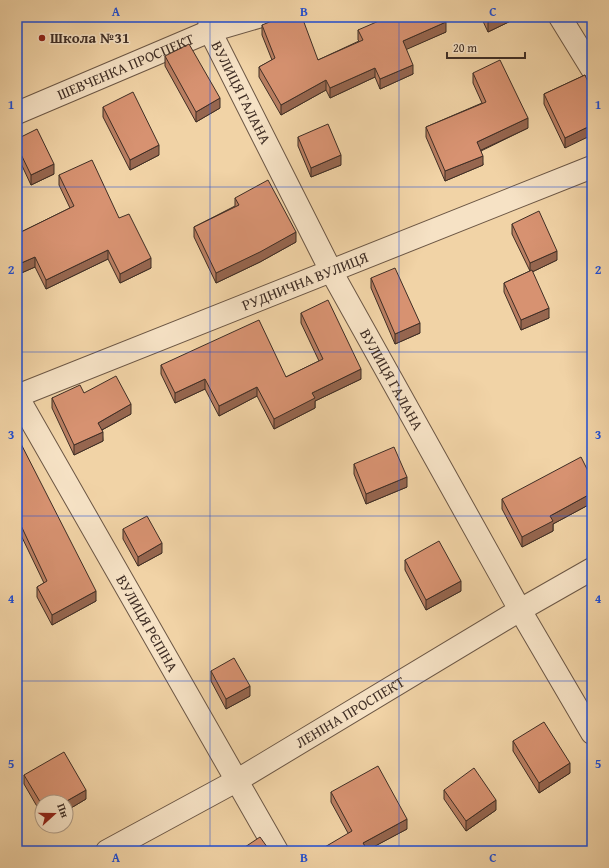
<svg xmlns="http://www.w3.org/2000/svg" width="609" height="868" font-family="'Gentium Book Plus',serif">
	<rect width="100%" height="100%" fill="#f1d3a6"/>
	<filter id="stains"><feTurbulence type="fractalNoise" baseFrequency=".005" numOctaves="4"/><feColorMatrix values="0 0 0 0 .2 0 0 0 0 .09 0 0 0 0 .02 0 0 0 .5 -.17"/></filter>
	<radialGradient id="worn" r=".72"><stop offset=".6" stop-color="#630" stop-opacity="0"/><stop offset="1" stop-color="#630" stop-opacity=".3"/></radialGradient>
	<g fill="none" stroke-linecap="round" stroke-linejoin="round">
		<g stroke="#6c5745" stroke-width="24">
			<g id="minor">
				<path id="s1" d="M209 17 210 31 331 271 520 610 592 733"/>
				<path d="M560 17 592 69"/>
				<path id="s2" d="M17 113 210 31 258 17"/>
				<path id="s3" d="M17 396 592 167"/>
				<path id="s4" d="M17 396 277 851"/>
				<path id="s5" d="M107 851 236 781 520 610 592 569"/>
			</g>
		</g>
		<use href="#minor" stroke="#f6e2c5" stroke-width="22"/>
	</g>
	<path fill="#b97e61" stroke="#3f2e25" d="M481 17H519L488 32Z
		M262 25 318 60 359 41 358 40V30L446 32 406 49 413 74 380 89 375 77 330 98 326 90 281 115 259 77V67L272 60 262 35Z
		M165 56 220 108 196 122 165 66Z
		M473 73 528 128 481 151 483 165 445 181 426 137V127L482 103 473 83Z
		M585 75 565 148 544 104V94Z
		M103 107 159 155 130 170 103 117Z
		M298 137 341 165 311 177 298 146Z
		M17 139 54 174 31 185 17 155Z
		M59 175 119 218 151 268 120 283 108 259 46 289 35 267 19 274 17 269V234L70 208 59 185Z
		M235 198 296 242 260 262 216 283 194 237V227L235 206Z
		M512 224 557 260 532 272 549 318 521 330 504 292V283L530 271 512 234Z
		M371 278 420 333 395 344 371 288Z
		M301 313 361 379 315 401V408L274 429 257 396 219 416 205 389 175 403 161 374V365L286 377 319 361 301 323Z
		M84 393 131 414 102 430 103 441 74 455 52 408V398Z
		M17 436 96 601 52 625 37 597V587L44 583 17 527Z
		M354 464 407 487 366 504 354 474Z
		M592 479V503L553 524V531L522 547 502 509V499Z
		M123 529 162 553 138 566 123 539Z
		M405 560 461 591 426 610 405 570Z
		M211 671 250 696 226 709 211 681Z
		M513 741 570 773 539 793 513 751Z
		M24 775 86 799 66 811V802H42V815L24 784Z
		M444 790 496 810 466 831 444 799Z
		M331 792 407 829 367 850 348 833 331 802Z"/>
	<path fill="#96664f" stroke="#3f2e25" d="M499 17H519L488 32V22Z
		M446 22V32L403 51V41Z
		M413 65V74L380 89V79Z
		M375 68V77L330 98V88Z
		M326 80V90L281 115V105Z
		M220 98V108L196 122V112Z
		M528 118V128L477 152V142Z
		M592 125V135L565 148V138Z
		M159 145V155L130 170V160Z
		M341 155V165L311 177V168Z
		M483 156V165L445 181V171Z
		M54 164V174L31 185V175Z
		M296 232V242L260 262 216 283V273Z
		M108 250V259L46 289V280Z
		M557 251V260L530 273V263Z
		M35 257V267L19 274V264Z
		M151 258V268L120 283V274Z
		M549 308V318L521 330V320Z
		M420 323V333L395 344V334Z
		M361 369V379L315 401V408L274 429V419L312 393Z
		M205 379V389L175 403V393Z
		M257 387V396L219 416V406Z
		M131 404V414L98 432V423Z
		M103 432V441L74 455V445Z
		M407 477V487L366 504V494Z
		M592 493V503L553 524V531L522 547V537L550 516Z
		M162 543V553L138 566V557Z
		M461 581V591L426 610V600Z
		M96 591V601L52 625V615Z
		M250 686V696L226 709V699Z
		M570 763V773L539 793V783Z
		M86 790V799L66 811V802H65Z
		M496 800V810L466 831V821Z
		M407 819V829L366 851 363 843Z"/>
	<path fill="#d79271" stroke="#3f2e25" d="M282 17H302L318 60 363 40 358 30 388 17H444L446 22 403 41 413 65 380 79 375 68 330 88 326 80 281 105 259 67 275 58 262 25Z
		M486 17H499L488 22Z
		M189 44 220 98 196 112 165 56Z
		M500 60 528 118 477 142 483 156 445 171 426 127 486 102 473 73Z
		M585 75 592 91V125L565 138 544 94Z
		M133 92 159 145 130 160 103 107Z
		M328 124 341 155 311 168 298 137Z
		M37 129 54 164 31 175 17 146V139Z
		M92 160 119 218 129 214 151 258 120 274 108 250 46 280 35 257 19 264 17 259V234L74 206 59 175Z
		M268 180 296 232 260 252 216 273 194 227 239 205 235 198Z
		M539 211 557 251 530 263 512 224Z
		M395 268 420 323 395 334 371 278Z
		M532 270 549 308 521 320 504 283Z
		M328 300 361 369 312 393 315 398 274 419 257 387 219 406 205 379 175 393 161 365 259 320 286 377 323 359 301 313Z
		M116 376 131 404 98 423 103 432 74 445 52 398 80 385 84 393Z
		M17 436 96 591 52 615 37 587 47 581 17 517Z
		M394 447 407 477 366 494 354 464Z
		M581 457 592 479V493L550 516 553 521 522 537 502 499Z
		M147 516 162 543 138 557 123 529Z
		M439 541 461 581 426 600 405 560Z
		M234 658 250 686 226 699 211 671Z
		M544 722 570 763 539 783 513 741Z
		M64 752 86 790 65 802H42V805L24 775Z
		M378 766 407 819 363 843 368 851H318L352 831 331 792Z
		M474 768 496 800 466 821 444 790Z
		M260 837 270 851H239Z"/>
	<path fill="none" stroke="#1d4ed8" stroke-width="1" stroke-opacity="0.55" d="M210 17V851M399 17V851M17 187H592M17 352H592M17 516H592M17 681H592"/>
	<circle fill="#8f2418" stroke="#f6e2c5" stroke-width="1.5" cx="42" cy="38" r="4"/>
	<g text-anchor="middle" stroke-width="3" stroke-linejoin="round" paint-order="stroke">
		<g font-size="15" font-weight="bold" fill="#3f2e25" stroke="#f6e2c5" text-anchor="start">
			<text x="50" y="43">Школа №31</text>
		</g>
		<g font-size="15" fill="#3f2e25" stroke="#f6e2c5">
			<text dy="5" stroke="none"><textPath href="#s2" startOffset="118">ШЕВЧЕНКА ПРОСПЕКТ</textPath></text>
			<text dy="5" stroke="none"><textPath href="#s1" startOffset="83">ВУЛИЦЯ ГАЛАНА</textPath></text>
			<text dy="5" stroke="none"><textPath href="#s3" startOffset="310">РУДНИЧНА ВУЛИЦЯ</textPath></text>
			<text dy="5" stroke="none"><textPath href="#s1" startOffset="407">ВУЛИЦЯ ГАЛАНА</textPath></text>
			<text dy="5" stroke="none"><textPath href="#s4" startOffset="262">ВУЛИЦЯ РЄПІНА</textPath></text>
			<text dy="5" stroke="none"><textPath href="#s5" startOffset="280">ЛЕНІНА ПРОСПЕКТ</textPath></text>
		</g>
	</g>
	<rect width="609" height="868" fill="none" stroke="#f1d3a6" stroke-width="44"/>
	<g transform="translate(54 814) rotate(69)"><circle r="19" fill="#f6e2c5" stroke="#ad9a85"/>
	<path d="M0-3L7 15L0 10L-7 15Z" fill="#8f2418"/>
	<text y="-6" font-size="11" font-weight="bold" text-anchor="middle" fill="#3f2e25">Пн</text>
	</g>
	<path d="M447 52v6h78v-6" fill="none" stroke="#3f2e25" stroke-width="2"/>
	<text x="453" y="52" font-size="12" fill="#3f2e25" stroke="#f6e2c5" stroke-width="3" paint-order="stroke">20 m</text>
	<rect x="22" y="22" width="565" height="824" fill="none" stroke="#1d4ed8" stroke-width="1.5"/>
	<g font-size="13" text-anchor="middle" font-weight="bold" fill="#1d4ed8">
		<text x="116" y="16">A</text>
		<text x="304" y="16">B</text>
		<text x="493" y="16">C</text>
		<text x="11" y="109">1</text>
		<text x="598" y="109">1</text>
		<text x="11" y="274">2</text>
		<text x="598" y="274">2</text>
		<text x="11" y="439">3</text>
		<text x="598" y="439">3</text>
		<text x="11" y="603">4</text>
		<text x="598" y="603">4</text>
		<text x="11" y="768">5</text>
		<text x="598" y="768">5</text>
		<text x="116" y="862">A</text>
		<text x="304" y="862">B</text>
		<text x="493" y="862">C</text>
	</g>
	<rect width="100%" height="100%" filter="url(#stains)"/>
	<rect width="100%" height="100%" fill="url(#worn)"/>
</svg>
